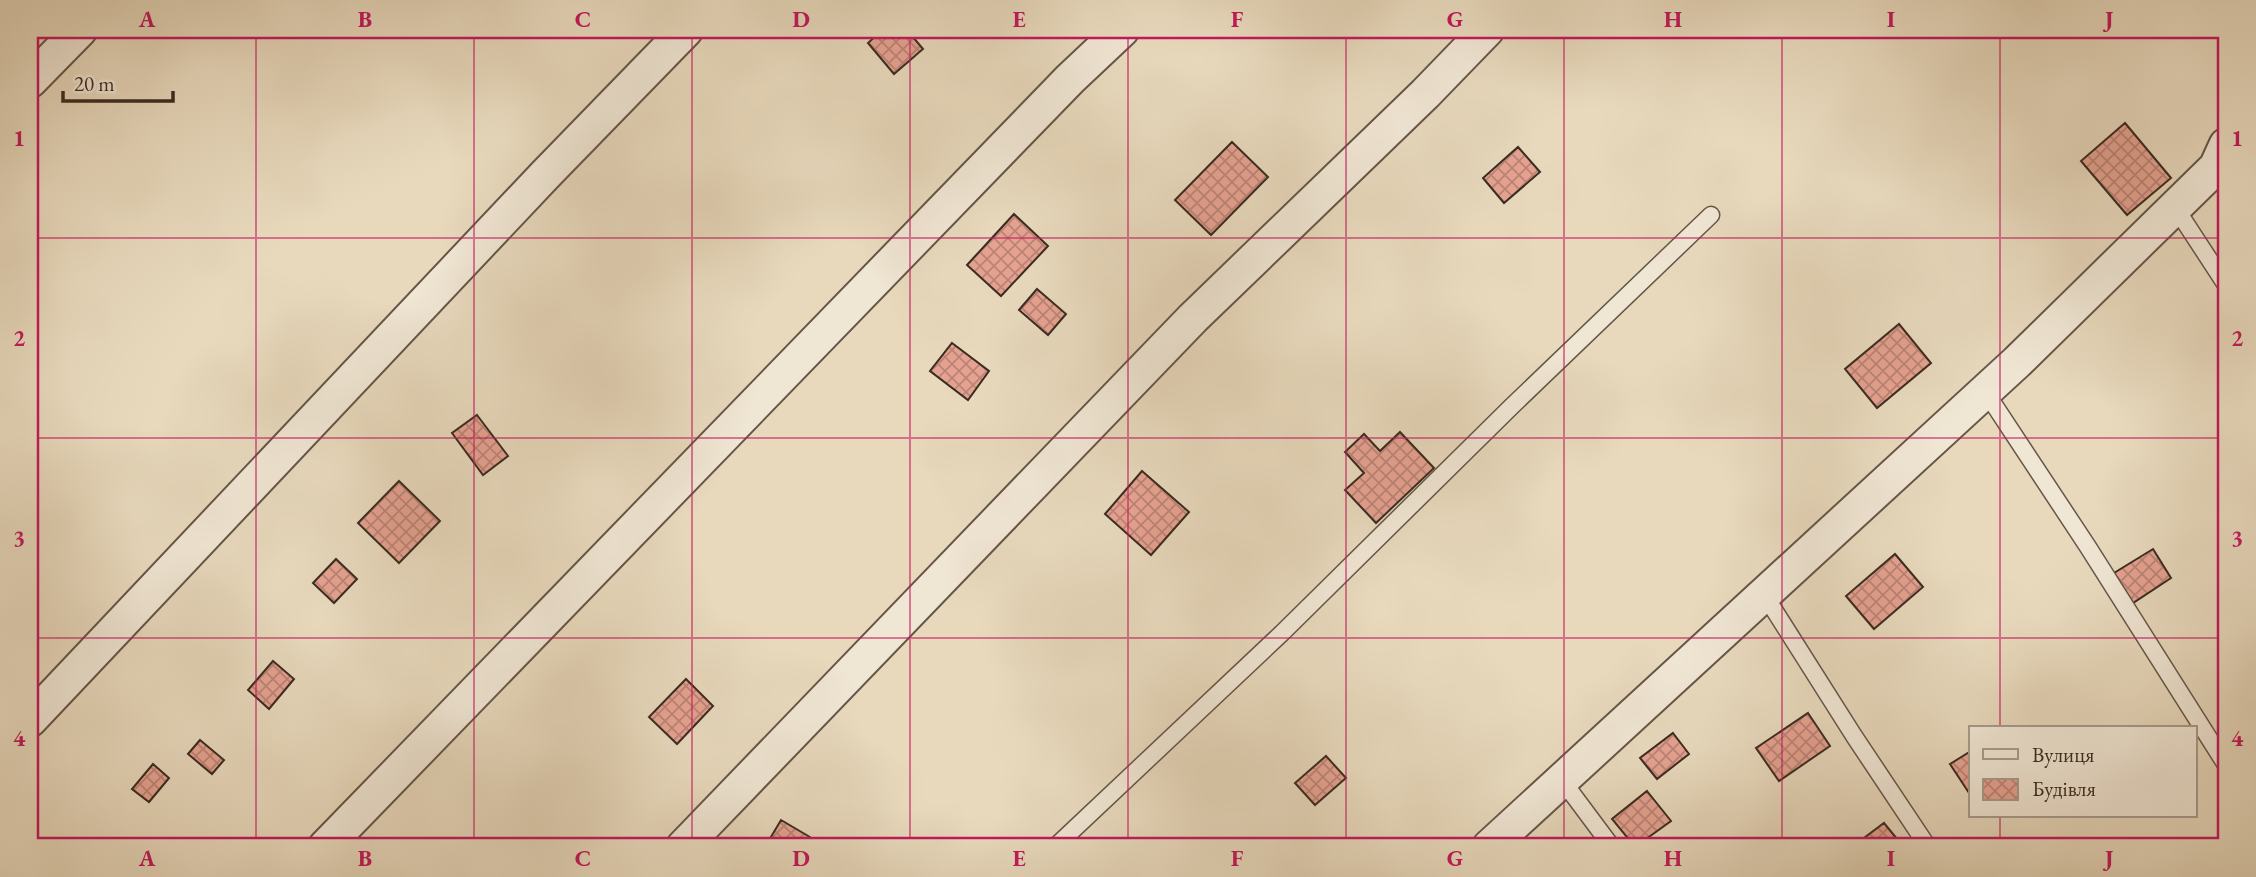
<svg xmlns="http://www.w3.org/2000/svg" width="2256" height="877" font-family="'EB Garamond',serif">
	<defs>
		<pattern id="building-cross-hatch" width="8" height="8" patternUnits="userSpaceOnUse" patternTransform="scale(1.75)"><rect width="8" height="8" fill="#e6a291"/><path d="M0 0l8 8M0 8l8-8" fill="none" stroke="#bb8476"/></pattern>
	</defs>
	<rect width="100%" height="100%" fill="#e8d9bd"/>
	<filter id="stains"><feTurbulence type="fractalNoise" baseFrequency=".00286" numOctaves="4"/><feColorMatrix values="0 0 0 0 .2 0 0 0 0 .09 0 0 0 0 .02 0 0 0 .5 -.17"/></filter>
	<radialGradient id="worn" r=".72"><stop offset=".6" stop-color="#630" stop-opacity="0"/><stop offset="1" stop-color="#630" stop-opacity=".3"/></radialGradient>
	<path fill="url(#building-cross-hatch)" stroke="#3a2b21" stroke-width="2" d="M882 30H907L923 49 894 74 868 43Z
		M2125 123 2171 178 2127 215 2081 161Z
		M1232 142 1268 177 1211 235 1175 200Z
		M1518 147 1540 172 1504 203 1483 178Z
		M1014 214 1048 246 1001 296 967 265Z
		M1037 289 1066 314 1048 335 1019 310Z
		M1899 324 1931 363 1877 408 1845 369Z
		M952 343 989 371 968 400 930 371Z
		M477 415 508 456 483 475 452 433Z
		M1400 432 1434 468 1376 523 1345 490 1364 473 1345 452 1364 434 1380 451Z
		M1142 471 1189 512 1151 555 1105 514Z
		M399 481 440 521 399 563 358 523Z
		M2153 549 2171 578 2133 603 2114 573Z
		M1895 554 1923 587 1874 629 1846 596Z
		M336 559 357 579 334 603 313 583Z
		M273 661 294 679 269 709 248 690Z
		M686 679 713 706 677 744 649 717Z
		M1808 713 1830 746 1779 781 1756 748Z
		M1673 733 1689 754 1657 779 1640 758Z
		M200 740 224 760 212 774 188 754Z
		M1971 751V796L1950 764Z
		M1326 756 1346 778 1315 805 1295 783Z
		M153 764 169 778 149 802 132 789Z
		M1647 791 1671 821 1635 847 1612 819Z
		M781 820 815 840 811 847H765Z
		M1884 823 1902 845 1900 847H1871L1864 838Z"/>
	<g fill="none" stroke-linecap="round" stroke-linejoin="round">
		<g stroke="#665648" stroke-width="19">
			<path id="lane" d="M2175 207 2226 285
				M1985 391 2088 547 2226 765
				M1764 594 1854 736 1928 847
				M1562 780 1612 847
				M1055 847 1282 633 1511 407 1711 215"/>
		</g>
		<g stroke="#665648" stroke-width="37">
			<path id="street" d="M30 81 80 30
				M30 720 545 175 686 30
				M325 847 1070 79 1122 30
				M683 847 1193 318 1425 94 1487 30
				M1489 847 2017 362 2216 167 2226 145"/>
		</g>
		<use href="#lane" stroke="#f0e6d4" stroke-width="16"/>
		<use href="#street" stroke="#f0e6d4" stroke-width="33"/>
	</g>
	<path fill="none" stroke="#c2185b" stroke-width="2" stroke-opacity="0.55" d="M256 30V847M474 30V847M692 30V847M910 30V847M1128 30V847M1346 30V847M1564 30V847M1782 30V847M2000 30V728M30 238H2226M30 438H2226M30 638H2226M2000 816V847"/>
	<rect width="2256" height="877" fill="none" stroke="#e8d9bd" stroke-width="77"/>
	<rect x="1969" y="726" width="228" height="91" fill="#f0e6d4" stroke="#a79b8c" stroke-width="2"/>
	<rect x="1983" y="749" width="35" height="10" fill="#f0e6d4" stroke="#a79b8c" stroke-width="2"/>
	<text x="2032" y="762" font-size="21" fill="#3a2b21">Вулиця</text>
	<rect x="1983" y="779" width="35" height="21" fill="url(#building-cross-hatch)" stroke="#a79b8c" stroke-width="2"/>
	<text x="2032" y="796" font-size="21" fill="#3a2b21">Будівля</text>
	<path d="M63 91v10h110v-10" fill="none" stroke="#3a2b21" stroke-width="3.5"/>
	<text x="74" y="91" font-size="21" fill="#3a2b21" stroke="#f0e6d4" stroke-width="5" paint-order="stroke">20 m</text>
	<rect x="38" y="38" width="2180" height="800" fill="none" stroke="#c2185b" stroke-width="2.5"/>
	<g font-size="23" text-anchor="middle" font-weight="bold" fill="#c2185b">
		<text x="147" y="27">A</text>
		<text x="365" y="27">B</text>
		<text x="583" y="27">C</text>
		<text x="801" y="27">D</text>
		<text x="1019" y="27">E</text>
		<text x="1237" y="27">F</text>
		<text x="1455" y="27">G</text>
		<text x="1673" y="27">H</text>
		<text x="1891" y="27">I</text>
		<text x="2109" y="27">J</text>
		<text x="19" y="146">1</text>
		<text x="2237" y="146">1</text>
		<text x="19" y="346">2</text>
		<text x="2237" y="346">2</text>
		<text x="19" y="546">3</text>
		<text x="2237" y="546">3</text>
		<text x="19" y="746">4</text>
		<text x="2237" y="746">4</text>
		<text x="147" y="866">A</text>
		<text x="365" y="866">B</text>
		<text x="583" y="866">C</text>
		<text x="801" y="866">D</text>
		<text x="1019" y="866">E</text>
		<text x="1237" y="866">F</text>
		<text x="1455" y="866">G</text>
		<text x="1673" y="866">H</text>
		<text x="1891" y="866">I</text>
		<text x="2109" y="866">J</text>
	</g>
	<rect width="100%" height="100%" filter="url(#stains)"/>
	<rect width="100%" height="100%" fill="url(#worn)"/>
</svg>
